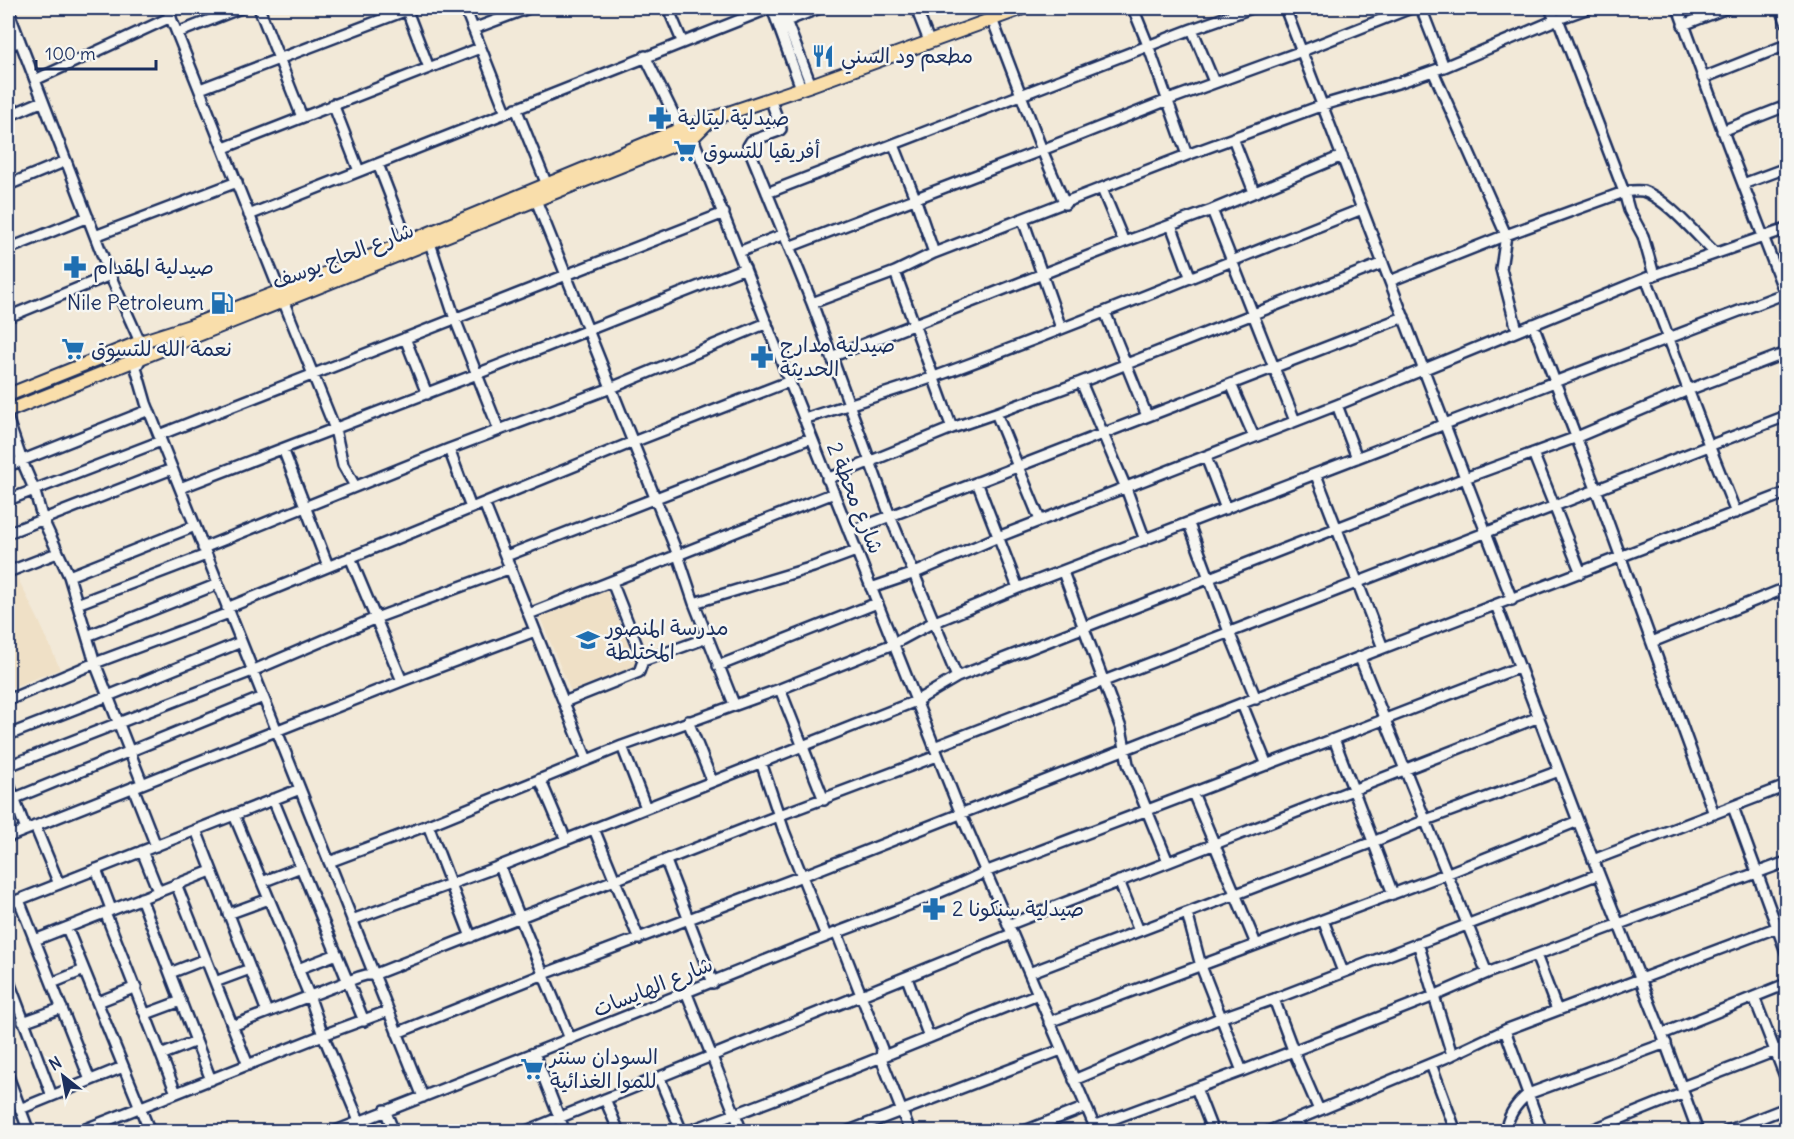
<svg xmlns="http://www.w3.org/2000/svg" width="1794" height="1139" font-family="Delius,'Playpen Sans Arabic',sans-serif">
	<rect width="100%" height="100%" fill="#f2e9d8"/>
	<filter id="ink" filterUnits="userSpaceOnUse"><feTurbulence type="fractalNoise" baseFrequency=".0167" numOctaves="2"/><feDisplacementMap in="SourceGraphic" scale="12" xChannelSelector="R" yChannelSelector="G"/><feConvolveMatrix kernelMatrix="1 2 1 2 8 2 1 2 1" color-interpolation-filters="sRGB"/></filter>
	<g filter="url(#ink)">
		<path fill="#efe0c6" d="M16 575 40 623 60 669 8 689V578Z
			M606 589 637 665 571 692 539 615Z"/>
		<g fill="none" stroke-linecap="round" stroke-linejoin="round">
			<g stroke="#1b2f5e" stroke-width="14">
				<path id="minor" d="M167 8 280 292
					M259 8 302 117
					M406 8 429 68
					M465 8 506 112
					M668 8 682 41
					M772 8 801 88
					M781 8 811 85
					M916 8 929 41
					M1133 8 1148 45 1187 155
					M1285 8 1512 600
					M1421 8 1444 67
					M1550 8 1555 20
					M1678 8 1728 145 1786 296
					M1781 8 1786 22
					M8 10 110 275 140 342 142 356 136 368 146 403 423 1097
					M992 19 1042 150 1065 204
					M1558 19 1624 192 1629 210 1643 236 1654 275
					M786 21 820 8
					M1683 25 1727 8
					M473 29 529 8
					M1192 29 1214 82
					M177 33 241 8
					M8 46 20 41
					M645 56 681 129
					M1433 71 1506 235 1501 269 1517 330
					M1703 78 1786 45
					M35 80 171 17
					M200 89 407 10
					M770 98 781 129 779 131 751 141 748 146 812 303 890 516 957 677
					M333 104 359 171
					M516 108 547 185
					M8 116 43 101
					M1722 131 1786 106
					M691 133 961 814 1097 1132
					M1233 138 1254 192
					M894 145 915 198 934 253
					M224 148 480 48
					M378 164 408 242
					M1743 184 1786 168
					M8 185 66 161
					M1102 189 1124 242
					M767 193 1192 29 1252 8
					M536 200 678 555 694 603 734 704
					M1212 210 1295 421
					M249 215 770 8
					M1023 220 1061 328
					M1171 225 1190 276
					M95 236 237 182
					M430 243 455 319 499 430
					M789 247 1042 150 1168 100 1302 51 1411 8
					M8 249 88 217
					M739 252 784 234
					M895 272 952 428
					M1646 278 1709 445 1736 513
					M1390 281 1506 235 1624 192C1630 191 1636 190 1643 191 1667 199 1696 235 1715 253
					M283 300 335 429 343 465 355 486
					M812 303 895 272 934 253 1187 155 1323 105 1401 82 1444 67 1558 19 1589 8
					M1105 312 1147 416
					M8 317 110 275
					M1533 324 1596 489 1714 814
					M405 338 427 394
					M831 357 1124 242 1212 210 1342 156
					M1081 382 1126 488 1145 540
					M1231 384 1254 437
					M1337 405 1357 458
					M996 413 1040 520
					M804 419C847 405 891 392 934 377 1078 325 1220 265 1362 209
					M8 420 22 461 34 489 43 520 69 576 95 663 142 783
					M159 435 724 213
					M283 449 328 566
					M449 449 471 508
					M1533 453 1581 573
					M1206 457 1226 509
					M8 466 149 410
					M1316 475 1383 648
					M827 479 952 428 996 413 1081 382 1383 263
					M977 482 1018 588
					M180 488 477 374 745 268
					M8 500 161 441
					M484 503 587 760
					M1189 524 1229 632 1256 699
					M849 532 1404 317
					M8 533 172 469
					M203 548 449 449 611 388 767 323
					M506 556 811 438
					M350 557 402 681
					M8 572 57 553
					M1063 572 1121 728 1128 764 1168 862
					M69 576 195 526
					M612 582 643 661
					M871 588 915 573 998 537 1337 405 1654 275 1786 229
					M694 603 813 567 856 551
					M77 604 206 555
					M1496 605 1578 821 1662 1034 1698 1132
					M227 608 633 442 790 381
					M529 614 834 493
					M87 636 218 584
					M1652 642 1786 588
					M1360 658 1487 973
					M718 666 877 603
					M780 689 824 800
					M8 700 95 663 229 613
					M564 702 639 672 643 661 707 638
					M1242 704 1267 765
					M688 721 712 781
					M8 735 108 696 241 642
					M1334 739 1393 894
					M622 746 646 808
					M934 747 1786 416
					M761 762 784 831 826 936
					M8 766 252 671 376 618 511 568
					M540 779 566 840
					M8 782 26 830
					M133 787 156 846
					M1193 793 1256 944
					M273 799 364 1021
					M8 801 263 697
					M1733 807 1786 952
					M234 815 309 995 323 1035 359 1121
					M428 825 471 937
					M35 826 59 884
					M594 829 639 939
					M196 830 267 1012
					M8 837 402 681 535 631
					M142 851 158 891
					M1593 860 1786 786
					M666 861 713 983
					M329 862 428 825 622 746 780 689 893 644 930 624 1018 588 1786 293
					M500 866C521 924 547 981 570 1039
					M96 869 111 909
					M1119 881 1139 931
					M262 882 301 867
					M176 884 248 1065
					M141 898 211 1080
					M19 900 90 1080
					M8 904 300 789
					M105 912 176 1093
					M1187 913 1201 966 1242 1071
					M228 914 269 899
					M352 920 500 866 916 701 957 677 1465 478 1577 437 1688 390 1786 353
					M1323 920 1343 972
					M1008 925 1539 717
					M67 928 150 1132
					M837 933 882 1049 881 1058 910 1132
					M35 940 211 871
					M1418 943 1452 1055
					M1536 955 1557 1010
					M298 969 337 954
					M170 973 206 959
					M1029 973 1373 842 1426 820 1559 771
					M907 978 929 1037
					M8 979 52 1096
					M215 982 250 969
					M52 983 84 970
					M687 994 742 1132
					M1754 997 1786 1079
					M1274 999 1293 1050 1319 1110
					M98 1002 136 987
					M146 1014 181 1001
					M23 1022 62 1008
					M1049 1022 1446 874 1578 821
					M232 1026 359 977 366 975H373L780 815 937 756
					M1505 1030 1542 1132
					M397 1033 544 974 802 876 1383 648 1786 493
					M1662 1034 1786 984
					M534 1053 565 1132
					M161 1055 196 1041
					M1431 1064 1456 1132
					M8 1076 29 1132
					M659 1077 682 1132
					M1074 1080 1220 1018 1274 999 1599 874
					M1682 1087 1786 1047
					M1196 1088 1213 1132
					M605 1099 619 1132
					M20 1109 123 1067
					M385 1110 394 1132
					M1297 1119 1302 1132
					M1094 1126 1242 1071 1434 996 1487 973 1786 862
					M78 1132 323 1035 388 1011
					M333 1132C482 1074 631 1015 779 955 848 927 919 904 985 872L1334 739 1520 667
					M524 1132 1012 934
					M686 1132C805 1090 921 1040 1038 994
					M846 1132 1061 1050
					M1022 1132 1086 1107
					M1267 1132 1452 1055 1505 1030 1786 924
					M1506 1132C1507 1116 1516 1104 1528 1094L1666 1043
					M1587 1132 1684 1093
					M1725 1132 1786 1108"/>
			</g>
			<g stroke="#1b2f5e" stroke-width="16">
				<path id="major" d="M8 395 140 342 190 326 408 242 681 129 811 85 1023 8
					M8 411 693 137 709 121"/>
			</g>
			<use href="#minor" stroke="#f6f6f2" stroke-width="9"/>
			<use href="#major" stroke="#f9deab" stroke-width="12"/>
		</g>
	</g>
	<defs>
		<g id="restaurant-bare" transform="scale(1.8)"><path d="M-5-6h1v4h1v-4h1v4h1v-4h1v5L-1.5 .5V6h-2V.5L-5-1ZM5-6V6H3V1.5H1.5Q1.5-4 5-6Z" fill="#1f6fb2" stroke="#f6f6f2" stroke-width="2.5" paint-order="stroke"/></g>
		<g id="pharmacy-bare" transform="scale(1.8)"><path d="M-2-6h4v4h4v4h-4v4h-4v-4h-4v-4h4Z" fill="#1f6fb2" stroke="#f6f6f2" stroke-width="2.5" paint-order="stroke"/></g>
		<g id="supermarket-bare" transform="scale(1.8)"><path d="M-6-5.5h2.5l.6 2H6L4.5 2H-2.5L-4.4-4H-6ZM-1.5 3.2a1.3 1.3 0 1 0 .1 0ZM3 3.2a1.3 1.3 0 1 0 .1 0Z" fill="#1f6fb2" stroke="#f6f6f2" stroke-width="2.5" paint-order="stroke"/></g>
		<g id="fuel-bare" transform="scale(1.8)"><path d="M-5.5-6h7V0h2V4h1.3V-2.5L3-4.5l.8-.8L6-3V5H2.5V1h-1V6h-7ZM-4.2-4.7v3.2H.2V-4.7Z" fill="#1f6fb2" stroke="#f6f6f2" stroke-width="2.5" paint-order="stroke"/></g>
		<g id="school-bare" transform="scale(1.8)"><path d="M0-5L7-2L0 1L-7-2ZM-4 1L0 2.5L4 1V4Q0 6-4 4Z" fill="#1f6fb2" stroke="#f6f6f2" stroke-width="2.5" paint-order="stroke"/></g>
	</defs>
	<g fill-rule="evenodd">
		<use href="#restaurant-bare" x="823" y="56"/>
		<use href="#pharmacy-bare" x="660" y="118"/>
		<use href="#supermarket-bare" x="685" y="151"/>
		<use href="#pharmacy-bare" x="75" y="267"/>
		<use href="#fuel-bare" x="222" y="303"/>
		<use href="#supermarket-bare" x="73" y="349"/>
		<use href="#pharmacy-bare" x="762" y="357"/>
		<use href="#school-bare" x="588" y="640"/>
		<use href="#pharmacy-bare" x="934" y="909"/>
		<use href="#supermarket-bare" x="532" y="1069"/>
	</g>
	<g text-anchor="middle" stroke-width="5" stroke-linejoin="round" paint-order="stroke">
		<g font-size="21" fill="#1b2f5e" stroke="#f6f6f2" text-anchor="start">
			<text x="841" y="63">مطعم ود السني</text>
			<text x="678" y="125">صيدلية ليتالية</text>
			<text x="703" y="158">أفريقيا للتسوق</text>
			<text x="93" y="274">صيدلية المقدام</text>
			<text x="204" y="310" text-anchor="end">Nile Petroleum</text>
			<text x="780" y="352">صيدلية مدارج<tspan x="780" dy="24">الحديثة</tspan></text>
			<text x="91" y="356">نعمة الله للتسوق</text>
			<text x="606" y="635">مدرسة المنصور<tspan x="606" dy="24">المختلطة</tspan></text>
			<text x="952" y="916">صيدلية سنكونا 2</text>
			<text x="550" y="1064">السودان سنتر<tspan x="550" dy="24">للموا الغذائية</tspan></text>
		</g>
		<g font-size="21" fill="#1b2f5e" stroke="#f6f6f2">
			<text transform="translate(343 256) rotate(-21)" y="7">شارع الحاج يوسف</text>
			<text transform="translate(855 498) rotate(68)" y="7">شارع محطة 2</text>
			<text transform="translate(653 987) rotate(-22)" y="7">شارع الهايسات</text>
		</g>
	</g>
	<rect width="1794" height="1139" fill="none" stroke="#f6f6f2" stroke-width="30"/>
	<rect x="15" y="15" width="1764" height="1109" fill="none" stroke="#1b2f5e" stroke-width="2" filter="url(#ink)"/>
	<g transform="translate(63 1076) rotate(329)" stroke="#f6f6f2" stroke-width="4.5" paint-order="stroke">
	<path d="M0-4.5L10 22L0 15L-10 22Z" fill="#1b2f5e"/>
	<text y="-9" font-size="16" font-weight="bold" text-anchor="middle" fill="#1b2f5e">N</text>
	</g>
	<path d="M36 60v9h120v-9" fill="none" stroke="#1b2f5e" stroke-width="3"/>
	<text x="45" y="60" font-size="18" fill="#1b2f5e" stroke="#f6f6f2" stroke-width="4.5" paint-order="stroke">100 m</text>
</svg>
